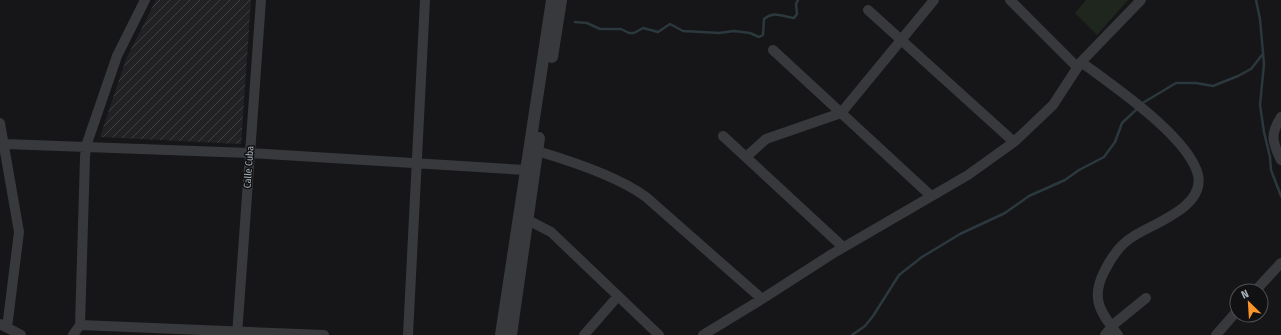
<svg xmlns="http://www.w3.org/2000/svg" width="1281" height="335" font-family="'Fira Sans Condensed',sans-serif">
	<defs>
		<pattern id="industrial-furrows" width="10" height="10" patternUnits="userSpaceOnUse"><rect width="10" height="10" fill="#222225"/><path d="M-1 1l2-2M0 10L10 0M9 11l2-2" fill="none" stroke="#3f4043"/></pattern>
	</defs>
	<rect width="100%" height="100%" fill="#161618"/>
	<path fill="url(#industrial-furrows)" d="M156 0H251L241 144 100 137 126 59Z"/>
	<path fill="#1e261e" d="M1086 0H1128L1097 35 1075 13Z"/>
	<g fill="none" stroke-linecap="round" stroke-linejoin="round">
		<path stroke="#2b383d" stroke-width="2.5" d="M1256 0 1260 19 1264 64 1260 105 1264 132 1270 157 1271 170 1281 196
			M575 22 587 23 600 29H621L629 33H634L643 28 658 32 670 24 683 31 719 33 734 31 750 33 759 37 763 35 764 19C775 10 782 17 794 18L797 14 796 4 798 0
			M1141 104 1176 83H1196L1213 86 1238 76 1251 69 1262 55
			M852 335 865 326 873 316 899 275 922 257 960 234 1005 213 1029 196 1065 180 1079 170 1104 157 1115 142 1122 123 1138 108"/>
		<path stroke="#37393d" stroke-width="10" d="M145 0 117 56 86 146 85 157 80 325 324 335
			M1010 0 1077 67
			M868 10 1014 142
			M773 50 930 195
			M1081 62C1112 85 1189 137 1198 175 1205 207 1154 223 1134 236 1120 244 1112 256 1105 270 1090 298 1100 312 1118 335
			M1281 117C1270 134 1272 142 1281 160
			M0 123 19 232 7 328
			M723 136 843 247
			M5 144 249 153 526 170
			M537 151C571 161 619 177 646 197L762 299
			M746 157 766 139 841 113 934 0
			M522 217 551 232 659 335
			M1255 291 1281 263
			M0 324 21 335
			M73 335 80 325
			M237 335 261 0
			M408 335 425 0
			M584 335 618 296
			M703 335 762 299 832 254 968 175 1014 142 1053 105 1081 62 1141 0
			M1105 335 1114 324 1146 298
			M1216 335 1237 311"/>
		<path stroke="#37393d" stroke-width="12" d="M552 57 561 0
			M501 335 552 0
			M511 335 539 138"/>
	</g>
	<g text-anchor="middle" stroke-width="3" stroke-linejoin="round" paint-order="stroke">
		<g font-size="10" fill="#a7b0b9" stroke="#111113">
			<text transform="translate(248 167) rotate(-86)" y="4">Calle Cuba</text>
		</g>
	</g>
	<g transform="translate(1249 303) rotate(335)"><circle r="19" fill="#111113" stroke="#4d5155"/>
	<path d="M0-3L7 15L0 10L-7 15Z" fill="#fb942b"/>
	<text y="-6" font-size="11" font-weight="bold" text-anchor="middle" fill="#a7b0b9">N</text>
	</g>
</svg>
